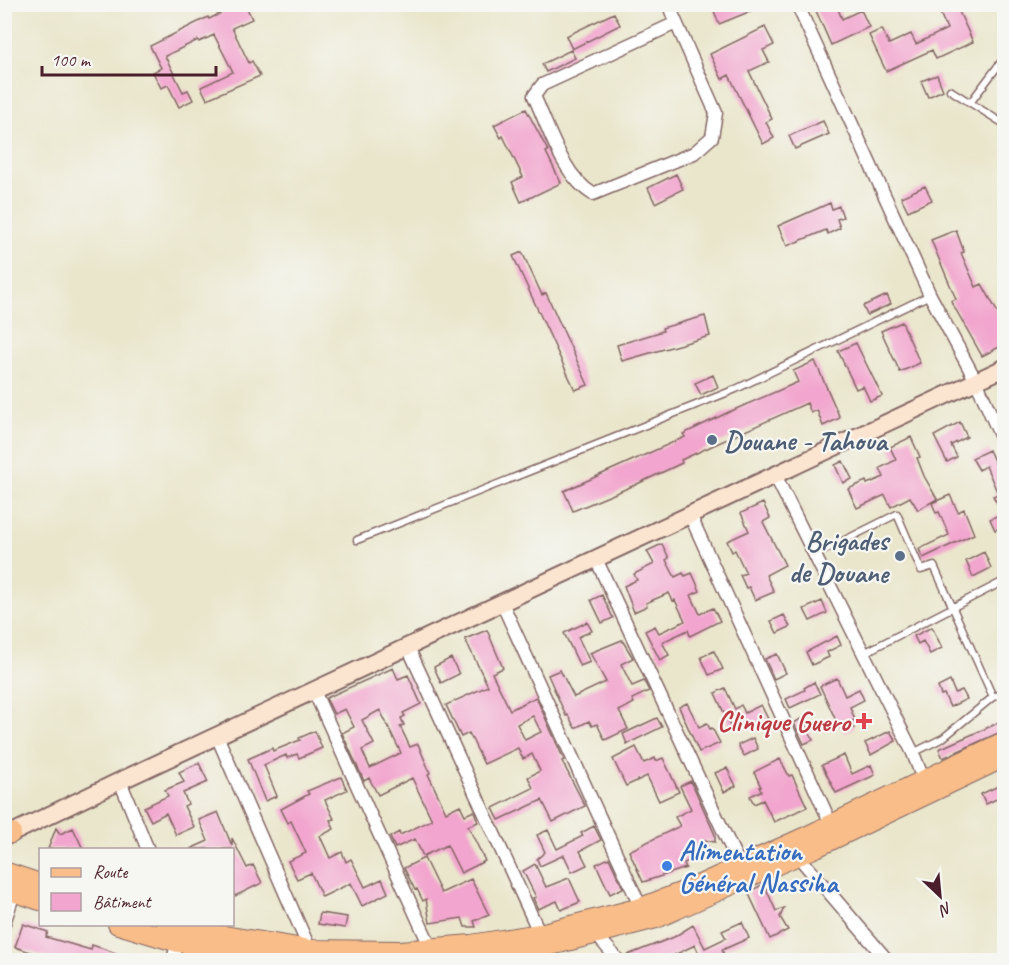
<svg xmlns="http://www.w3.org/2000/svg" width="1009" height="965" font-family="Caveat,sans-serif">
	<rect width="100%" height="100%" fill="#f6f6f2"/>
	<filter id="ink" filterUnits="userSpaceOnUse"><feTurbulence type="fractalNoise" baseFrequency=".0167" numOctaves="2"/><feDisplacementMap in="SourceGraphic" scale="12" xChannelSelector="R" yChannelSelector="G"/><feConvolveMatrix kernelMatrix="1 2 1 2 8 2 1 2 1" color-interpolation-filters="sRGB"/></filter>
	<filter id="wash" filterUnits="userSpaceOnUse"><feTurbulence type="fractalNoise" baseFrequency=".008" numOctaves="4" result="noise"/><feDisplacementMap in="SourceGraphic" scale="24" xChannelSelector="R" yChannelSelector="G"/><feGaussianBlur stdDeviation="1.35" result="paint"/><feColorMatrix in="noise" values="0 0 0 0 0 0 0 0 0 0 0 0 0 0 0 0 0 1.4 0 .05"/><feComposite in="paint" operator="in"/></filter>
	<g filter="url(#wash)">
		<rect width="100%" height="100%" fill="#eae6cc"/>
		<g id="blocks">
			<path fill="#f2a5ce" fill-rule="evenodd" d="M240 4H245L252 19 232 28 249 63 252 61 260 76 207 99 201 87 233 72 214 35 199 42 198 40 165 56 183 92 188 90 193 100 179 107 168 85 161 88 153 72 161 68 150 46 208 17 209 19Z
				M730 4H766V5L719 24 714 11Z
				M813 4H836L842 19 861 10 869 27 831 45Z
				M956 5 973 42 936 59 932 50 886 71 869 35 882 29 889 44 911 34 916 44 947 29 940 13Z
				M614 13 620 25 572 49 566 36Z
				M765 27 774 45 763 50 769 62 749 71 772 119 766 122 774 138 763 144 729 75 722 79 710 54Z
				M571 50 575 58 546 72 542 64Z
				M937 75 943 90 928 97 921 81Z
				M526 109 548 151 546 152 561 183 521 202 512 182 523 177 503 136 501 138 494 125Z
				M823 121 829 134 795 149 789 136Z
				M676 174 683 189 655 203 648 188Z
				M925 186 932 200 908 211 901 197Z
				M830 203 832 209 839 206 843 217 837 219 840 228 828 234 826 230 787 246 778 226Z
				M956 230 964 252 961 253 976 287 982 284 1005 326V344L982 356 951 301 956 299 931 240Z
				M522 252 542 295 546 293 588 385 575 390 513 256Z
				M887 295 891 304 867 315 863 306Z
				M705 316 710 336 622 361 617 345 663 331 662 328Z
				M902 322 920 363 900 372 881 331Z
				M856 343 882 396 870 401 863 386 856 389 838 351Z
				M815 361 840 418 823 426 817 410 811 413 807 403 681 460 682 463 635 485 573 511 564 491 685 437 683 434 729 412 798 382 793 371Z
				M713 375 718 387 701 395 695 383Z
				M960 422 967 437 951 445 957 457 947 462 934 436Z
				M911 437 920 457 917 458 924 476 937 499 918 510 910 497 891 507 885 495 857 508 848 489 866 481 867 484 884 477 880 468 896 460 890 447Z
				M989 450 1005 485V526L995 530 990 519 1003 513 993 496 998 494 986 466 979 470 972 458Z
				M843 461 852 479 843 483 835 465Z
				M950 495 958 512 964 509 974 534 923 558 919 549 949 535 939 512 936 513 932 503Z
				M763 503 770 518 763 522 785 565 766 575 774 592 755 600 749 587 746 588 740 575 746 573 735 550 732 552 727 541 749 531 741 513Z
				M662 544 669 558 666 560 675 577 683 573 685 576 692 573 700 591 691 595 700 614 713 608 720 621 690 636 688 630 662 642 669 655 660 660 645 631 655 626 659 633 685 621 675 600 673 601 669 593 646 603 647 606 634 612 624 586 637 580 634 574 654 564 647 551Z
				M984 552 991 568 973 577 966 561Z
				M602 595 613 618 602 623 591 600Z
				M822 601 827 613 810 621 804 609Z
				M784 615 790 627 777 633 771 621Z
				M587 622 592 631 578 637 590 662 580 666 564 633Z
				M932 627 942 648 930 654 923 641 918 644 914 636Z
				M487 630 503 668 492 673 510 710 536 697 564 760 562 761 585 806 553 822 542 800 499 820 493 808 533 788 528 777 540 771 532 754 523 759 518 748 484 764 469 733 461 737 446 705 488 686 465 639ZM533 716 541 732 525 740 517 724Z
				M837 636 841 645 827 652 829 657 812 665 806 652Z
				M622 640 633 658 621 664 632 686 644 681 649 691 632 699 634 703 619 711 628 729 605 740 597 724 592 726 589 721 575 728 568 715 566 716 548 675 560 670 574 697 606 682 590 653Z
				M714 651 723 669 709 675 701 657Z
				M777 654 786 673 774 679 765 659Z
				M451 658 459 674 441 683 434 667Z
				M393 668 398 679 408 675 421 704 403 713 405 716 401 718 404 725 400 726 410 747 418 744 430 773 428 774 446 812 460 805 465 815 474 811 478 822 468 826 485 861 461 873 447 845 423 856 415 839 395 848 390 837 399 832 400 835 432 820 412 778 378 795 369 778 364 781 342 733 354 727 345 709 334 714 326 698ZM380 710 401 753 370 768 362 750 374 744 362 720Z
				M837 678 845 696 859 689 864 700 850 707 855 720 851 722 854 728 845 733 841 726 839 727 820 686Z
				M950 681 955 693 962 690 967 699 950 707 944 694 941 695 938 687Z
				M814 682 820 694 790 708 786 699 805 690 804 688Z
				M725 688 735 709 741 705 745 713 761 705 768 719 748 729 744 720 730 726 715 693Z
				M687 703 699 727 707 723 710 729 712 728 720 743 699 752 679 707Z
				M657 718 662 727 627 744 623 734Z
				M802 718 813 740 804 744 794 723Z
				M1005 720V730L943 758 939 749Z
				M315 731 322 748 299 758 297 754 287 758 286 755 264 765 277 796 265 801 248 759 272 748 273 751 300 740 299 738Z
				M890 731 896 741 871 755 865 743Z
				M753 738 758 749 744 756 738 745Z
				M636 747 644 763 655 758 656 761 663 758 679 792 659 801 647 776 626 786 613 759Z
				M844 755 852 774 871 765 875 775 836 793 822 765Z
				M780 759 789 776 792 775 807 807 774 822 763 800 754 804 750 796 761 791 759 787H761L754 772Z
				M199 763 208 782 183 793 188 804 184 806 194 827 176 835 166 813 151 821 144 807 168 796 165 790 184 782 179 772Z
				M727 768 736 786 724 792 715 773Z
				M341 777 347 790 325 800 334 819 330 820 334 829 320 836 330 858 342 852 346 862 351 859 365 887 382 879 388 893 362 906 351 883 322 897 311 873 297 879 288 861 306 853 291 821 288 823 281 809 309 794 307 791Z
				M691 781 715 835V842L704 840 709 851 684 863 686 868 643 882 629 851 680 826 675 817 691 809 680 786Z
				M1005 783V795L986 804 981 794Z
				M218 812 232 846V838L247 868 253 865 262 883 235 896 232 891V849H190L208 841 199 820Z
				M594 826 601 840 580 851 587 865 572 872 564 855 540 866 537 859 545 852 537 835 548 830 557 849 583 836 581 833Z
				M56 828 60 834 73 828 83 849H48Z
				M424 858 441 893 471 879 489 915 474 921 476 927H465L462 918 430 923 426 899 423 901 417 889 415 890 404 868Z
				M609 858 623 888 610 894 596 864Z
				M535 864 546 887 569 878 580 902 561 910 557 901 538 909 533 898 536 897 523 871Z
				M764 884 776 911 784 908 780 917 788 930 770 939 748 892Z
				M320 913 347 917 345 928 318 924Z
				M742 922 749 938 722 950 726 960H702L695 945 664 960H626L625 956 674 937 693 925 705 948 726 938 722 931Z
				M23 924 48 932 46 937 91 950 92 945 116 953 113 960H55L15 947Z"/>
		</g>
	</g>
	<g filter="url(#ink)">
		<use href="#blocks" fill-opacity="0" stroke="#826563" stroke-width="1.5"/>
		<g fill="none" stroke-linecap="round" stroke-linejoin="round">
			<g stroke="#826563" stroke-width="9">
				<path id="lane" d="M950 90 1004 124
					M970 103 1004 58
					M357 540 736 389 930 295
					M815 555 897 514 921 570 934 566 993 697
					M864 653 1004 581
					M913 753 943 738 993 697 1004 693"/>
			</g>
			<g stroke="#826563" stroke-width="15">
				<path id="street" d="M672 4 671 11 716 113 712 137 694 153 593 194C563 177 548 126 534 96L542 85 676 23
					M797 4 930 295 976 381 1004 444
					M775 475 913 753 925 784
					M690 515 831 824
					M596 559 743 873
					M502 603 641 908
					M408 647 540 934
					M314 691 431 948
					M217 736 310 950
					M120 781 148 850
					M798 856 887 960
					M4 923 16 887
					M595 933 618 960
					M173 960 179 937"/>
			</g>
			<g stroke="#826563" stroke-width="20">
				<path id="secondary" d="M4 837 120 781 1004 368"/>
			</g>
			<g stroke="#826563" stroke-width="22">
				<path id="primary" d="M4 834 11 833
					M4 872 40 884
					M4 888 40 900
					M118 924 178 942 283 960
					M167 924 181 929 310 950 401 951 471 945 540 934 641 908 693 888 810 835 1004 742
					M454 960 543 947 656 918 816 847 1004 757"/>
			</g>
			<use href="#lane" stroke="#fff" stroke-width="6"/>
			<use href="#street" stroke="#fff" stroke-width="12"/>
			<use href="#secondary" stroke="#fce5d0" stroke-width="16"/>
			<use href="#primary" stroke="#f8bd89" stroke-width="20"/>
		</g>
	</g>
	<g fill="#5c6f8a" stroke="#f6f6f2" stroke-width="2">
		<circle cx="712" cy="440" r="6"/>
		<circle cx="900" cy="556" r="6"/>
	</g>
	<path fill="#e0444e" stroke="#f6f6f2" stroke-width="2" d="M861 712h6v6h6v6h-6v6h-6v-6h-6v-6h6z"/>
	<circle fill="#3f7fe0" stroke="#f6f6f2" stroke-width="2" cx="667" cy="866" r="6"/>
	<g text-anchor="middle" stroke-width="4.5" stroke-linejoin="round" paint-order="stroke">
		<g font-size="28" font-weight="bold" fill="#4e5e75" stroke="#f6f6f2" text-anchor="start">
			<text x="724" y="450">Douane - Tahoua</text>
			<text x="888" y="550" text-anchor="end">Brigades<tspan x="888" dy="32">de Douane</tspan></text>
		</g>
		<g font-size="28" font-weight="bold" fill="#be3a42" stroke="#f6f6f2" text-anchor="end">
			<text x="850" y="731">Clinique Guero</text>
		</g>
		<g font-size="28" font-weight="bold" fill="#366cbe" stroke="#f6f6f2" text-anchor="start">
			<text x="679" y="860">Alimentation<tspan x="679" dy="32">Général Nassiha</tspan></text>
		</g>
	</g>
	<rect width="1009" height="965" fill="none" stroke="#f6f6f2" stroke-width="24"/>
	<rect x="39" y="848" width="195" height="78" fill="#f6f6f2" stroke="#b1a0a2" stroke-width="1.5"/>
	<rect x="51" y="868" width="30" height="9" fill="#f8bd89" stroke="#b1a0a2" stroke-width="1.5"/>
	<text x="93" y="878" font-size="18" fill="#4a1f2b">Route</text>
	<rect x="51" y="893" width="30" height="18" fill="#f2a5ce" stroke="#b1a0a2" stroke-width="1.5"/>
	<text x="93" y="908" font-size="18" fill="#4a1f2b">Bâtiment</text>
	<g transform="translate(940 896) rotate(154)" stroke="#f6f6f2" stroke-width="4.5" paint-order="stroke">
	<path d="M0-4.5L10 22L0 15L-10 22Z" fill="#4a1f2b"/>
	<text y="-9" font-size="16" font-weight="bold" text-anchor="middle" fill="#4a1f2b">N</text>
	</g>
	<path d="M42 66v9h174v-9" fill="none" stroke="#4a1f2b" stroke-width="3"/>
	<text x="51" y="66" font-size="18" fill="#4a1f2b" stroke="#f6f6f2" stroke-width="4.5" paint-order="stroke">100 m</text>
</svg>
